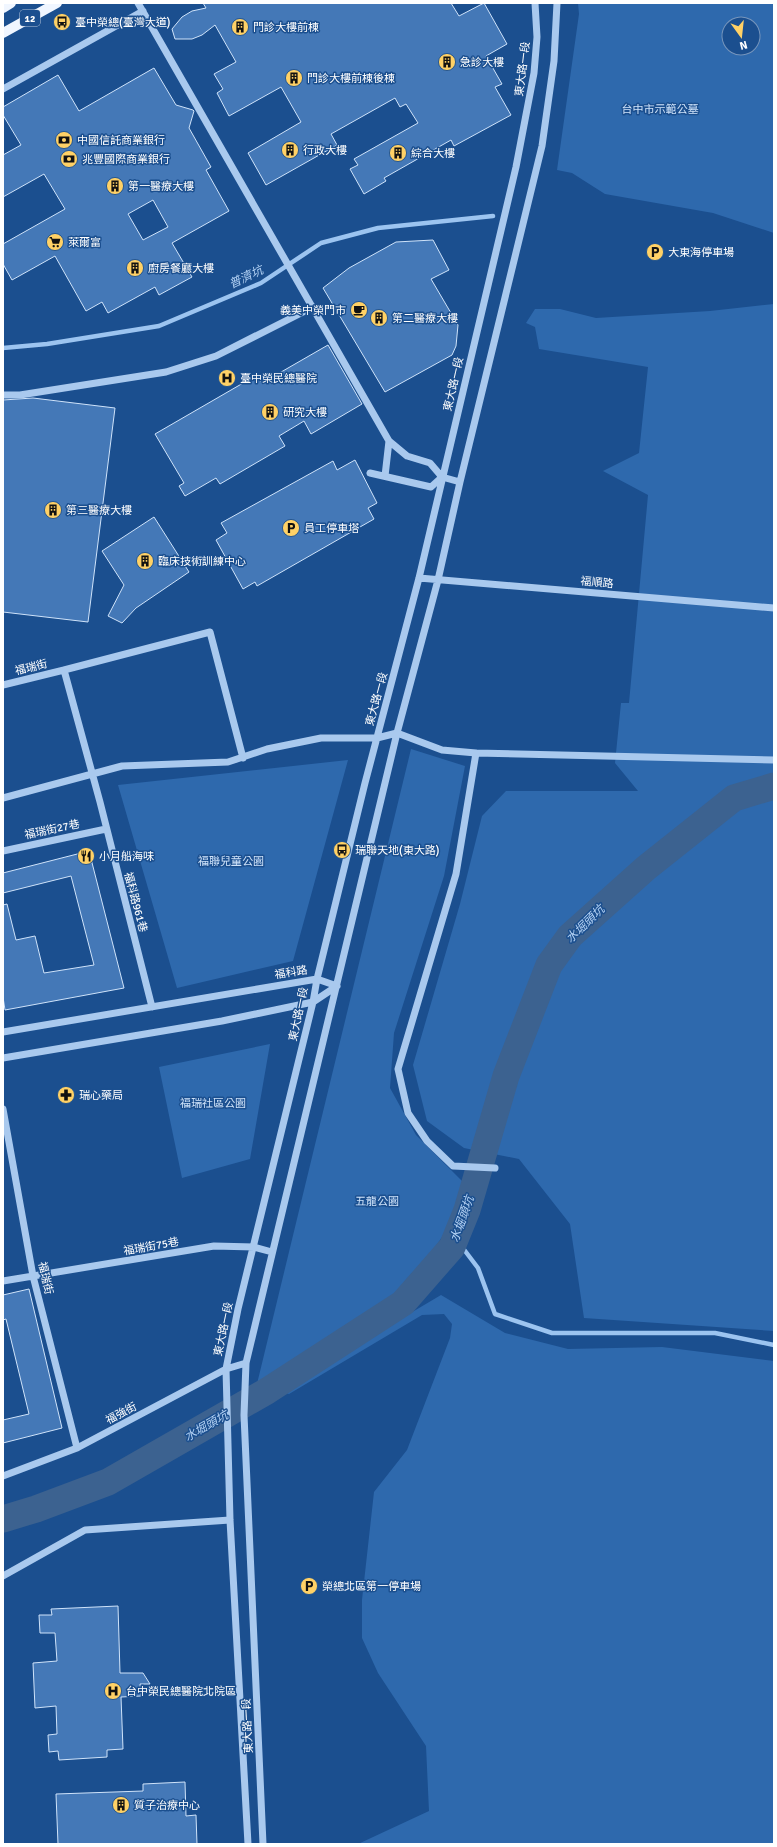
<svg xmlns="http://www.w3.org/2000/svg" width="777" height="1847" font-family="Signika,'Noto Sans TC',sans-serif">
	<rect width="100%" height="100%" fill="#1b4f8f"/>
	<path fill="#2e69ad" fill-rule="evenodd" d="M578 3H774V233L713 213 605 194 572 173 557 170 579 14ZM729 24H753V48H729Z
		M774 304V1331L584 1318 570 1224 519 1159 464 1148 427 1121 413 1065 460 904 482 816 506 791H638L615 763 621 703H629L648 495 603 471 639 453 648 367 539 349 535 327 526 323 535 309H560L596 318 710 311Z
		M411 749 465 766 444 876 394 1033 390 1088 416 1135 464 1183 457 1216 433 1250 405 1281 400 1295 256 1388Z
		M348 760 293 961 177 988 118 785Z
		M270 1044 250 1159 182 1178 159 1067Z
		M441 1295 505 1333 568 1349 662 1347 774 1361V1844H358L429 1811 426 1746 378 1673 362 1638V1600L374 1492 407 1450 450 1338 452 1324 444 1314 422 1315 289 1394 279 1391Z"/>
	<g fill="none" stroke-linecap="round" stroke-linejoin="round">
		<path stroke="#9cc4f0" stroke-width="4.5" d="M3 348 47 344 159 326 261 283 321 243 378 228 493 216
			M456 1239 478 1268 495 1314 552 1333H715L774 1345"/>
		<path stroke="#3c6290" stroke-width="27" d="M3 1519 36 1509 108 1482 267 1391 403 1303 452 1247 467 1210 506 1076 549 965 570 936 646 868 734 798 774 786"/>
	</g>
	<path fill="#4478b7" stroke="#cfe3fa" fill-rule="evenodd" d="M203 3H451L459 16 484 3 507 44 486 56 502 84 495 87 511 115 454 146 451 140 384 178 386 181 364 194 350 169 358 165 354 159 418 123 406 104 400 107 395 98 331 134 337 145 266 185 248 153 301 122 281 87 229 116 217 93 223 89 214 74 236 62 215 25 202 35 192 39H175L172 29 182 17 192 11 206 8Z
		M154 68 176 105 193 110 194 111 189 128 211 167 206 170 229 211 172 243 192 277 159 295 155 287 108 313 102 302 86 311 55 256 12 280 3 264V244L65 209 44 174 3 197V155L21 145 3 115V107L58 75 79 111ZM153 200 168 227 143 240 128 214Z
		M433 240 449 270 431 279 458 325 456 346 452 355 385 392 323 288 349 268 396 242Z
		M328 345 362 404 311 434 304 421 279 436 285 446 220 484 216 478 185 496 179 486 184 483 155 434 257 375 262 383Z
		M33 398 115 408 88 622 3 612V400Z
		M355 460 377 503 368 508 374 519 257 586 255 582 243 589 216 540 227 533 221 523 333 461 337 470Z
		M154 517 189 572 136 608 122 623 108 616 124 585 102 551Z
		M89 851 124 988 5 1010 3 997V905L7 904 16 940 35 936 44 973 94 965 71 876 3 893V873Z
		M29 1289 62 1428 3 1443V1420L29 1414 6 1319 3 1320V1295Z
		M118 1606 120 1673H143L150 1684H140L141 1696 121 1697 123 1749 107 1750V1757L59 1760 58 1751 49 1752 48 1735 57 1734 56 1706 35 1708 33 1663 57 1661 55 1633H40L39 1615H52L51 1609Z
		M185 1782 186 1816 196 1815 197 1844H58L56 1794 143 1791V1784Z"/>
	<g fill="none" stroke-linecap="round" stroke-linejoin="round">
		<path stroke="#a9c9ee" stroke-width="7" d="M138 3 389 441 407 456 430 463 442 477 460 482
			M3 89 143 11
			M3 395H20L166 372 216 356 313 307
			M370 473 431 487 442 477
			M385 476 389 441
			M419 578 774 608
			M3 685 64 670
			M476 753 456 874 398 1069 408 1113 427 1141 453 1166 495 1168
			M3 798 122 766 228 762 267 749 321 738H377L397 733 442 750 476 753 774 760
			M3 851 106 829
			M152 1007 100 802 64 670 210 632 243 758
			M3 1032 317 979 337 986
			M3 1058 222 1021 313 1002 337 986
			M3 1109 33 1276 77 1448
			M3 1281 214 1246 254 1247 272 1252
			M3 1476 77 1448 226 1369 246 1363
			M3 1576 85 1530 230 1520
			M248 1844 230 1520 226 1369 238 1309 313 1002 317 979 365 783 419 578 516 167 534 73 537 37 535 3
			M263 1844 244 1415 246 1363 397 733 438 580 460 482 542 146 554 61 557 3"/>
		<path stroke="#f0f6ff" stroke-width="10" d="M3 8 11 3
			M3 33 57 3"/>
	</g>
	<defs>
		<g id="bus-disc" transform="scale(0.9)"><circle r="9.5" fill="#ffd166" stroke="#1b4f8f"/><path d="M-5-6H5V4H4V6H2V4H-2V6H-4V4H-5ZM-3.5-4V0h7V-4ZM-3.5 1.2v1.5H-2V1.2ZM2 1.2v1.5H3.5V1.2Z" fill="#111"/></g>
		<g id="building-disc" transform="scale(0.9)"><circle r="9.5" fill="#ffd166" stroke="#1b4f8f"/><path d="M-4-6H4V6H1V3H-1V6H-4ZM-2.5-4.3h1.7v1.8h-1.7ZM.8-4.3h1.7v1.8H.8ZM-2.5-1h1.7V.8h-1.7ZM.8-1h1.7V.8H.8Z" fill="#111"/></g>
		<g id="bank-disc" transform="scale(0.9)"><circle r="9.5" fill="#ffd166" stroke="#1b4f8f"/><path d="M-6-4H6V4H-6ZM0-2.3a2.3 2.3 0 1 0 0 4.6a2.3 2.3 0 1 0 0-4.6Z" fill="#111"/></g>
		<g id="supermarket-disc" transform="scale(0.9)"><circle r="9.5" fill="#ffd166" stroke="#1b4f8f"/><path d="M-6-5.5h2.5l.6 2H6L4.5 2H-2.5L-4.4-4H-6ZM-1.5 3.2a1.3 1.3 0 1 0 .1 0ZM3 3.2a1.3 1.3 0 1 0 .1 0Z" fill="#111"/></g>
		<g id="parking-disc" transform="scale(0.9)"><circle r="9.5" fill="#ffd166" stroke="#1b4f8f"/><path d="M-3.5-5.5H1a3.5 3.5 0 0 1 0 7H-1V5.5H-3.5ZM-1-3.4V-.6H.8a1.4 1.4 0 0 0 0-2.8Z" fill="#111"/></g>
		<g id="cafe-disc" transform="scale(0.9)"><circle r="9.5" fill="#ffd166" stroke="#1b4f8f"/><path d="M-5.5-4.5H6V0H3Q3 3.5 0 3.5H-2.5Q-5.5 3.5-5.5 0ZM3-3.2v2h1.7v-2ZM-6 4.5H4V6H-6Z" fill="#111"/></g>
		<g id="hospital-disc" transform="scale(0.9)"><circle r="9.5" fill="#ffd166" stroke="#1b4f8f"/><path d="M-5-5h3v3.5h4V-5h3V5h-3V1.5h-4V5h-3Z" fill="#111"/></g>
		<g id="restaurant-disc" transform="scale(0.9)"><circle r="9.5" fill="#ffd166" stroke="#1b4f8f"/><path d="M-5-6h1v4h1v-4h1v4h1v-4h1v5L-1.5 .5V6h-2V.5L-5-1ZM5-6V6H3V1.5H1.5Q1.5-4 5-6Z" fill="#111"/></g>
		<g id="pharmacy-disc" transform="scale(0.9)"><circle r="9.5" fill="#ffd166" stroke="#1b4f8f"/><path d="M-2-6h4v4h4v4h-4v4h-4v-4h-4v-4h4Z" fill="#111"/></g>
	</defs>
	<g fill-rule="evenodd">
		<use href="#bus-disc" x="62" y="22"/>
		<use href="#building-disc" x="240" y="27"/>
		<use href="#building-disc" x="447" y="62"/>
		<use href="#building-disc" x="294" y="78"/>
		<use href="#bank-disc" x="64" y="140"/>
		<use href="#building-disc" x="290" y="150"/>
		<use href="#building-disc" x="398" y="153"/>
		<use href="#bank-disc" x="69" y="159"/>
		<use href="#building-disc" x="115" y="186"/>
		<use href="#supermarket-disc" x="55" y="242"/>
		<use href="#parking-disc" x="655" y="252"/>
		<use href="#building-disc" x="135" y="268"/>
		<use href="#cafe-disc" x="359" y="310"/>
		<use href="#building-disc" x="379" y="318"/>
		<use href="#hospital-disc" x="227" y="378"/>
		<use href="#building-disc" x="270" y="412"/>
		<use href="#building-disc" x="53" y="510"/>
		<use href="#parking-disc" x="291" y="528"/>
		<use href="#building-disc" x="145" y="561"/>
		<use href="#bus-disc" x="342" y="850"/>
		<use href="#restaurant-disc" x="86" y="856"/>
		<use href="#pharmacy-disc" x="66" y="1095"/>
		<use href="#parking-disc" x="309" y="1586"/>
		<use href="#hospital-disc" x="113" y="1691"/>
		<use href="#building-disc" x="121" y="1805"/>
	</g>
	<g text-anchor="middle" stroke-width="3" stroke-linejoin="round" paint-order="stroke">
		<rect fill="#1b4f8f" stroke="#bbcadd" stroke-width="1" x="20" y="10" width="20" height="16" rx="3"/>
		<g font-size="10" font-weight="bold" fill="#fff">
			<text x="30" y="22">12</text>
		</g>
		<g font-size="11" fill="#fff" stroke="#1b4f8f" text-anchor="start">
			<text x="75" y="26">臺中榮總(臺灣大道)</text>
			<text x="253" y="31">門診大樓前棟</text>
			<text x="460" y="66">急診大樓</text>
			<text x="307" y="82">門診大樓前棟後棟</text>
			<text x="77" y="144">中國信託商業銀行</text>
			<text x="303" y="154">行政大樓</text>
			<text x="411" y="157">綜合大樓</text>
			<text x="82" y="163">兆豐國際商業銀行</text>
			<text x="128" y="190">第一醫療大樓</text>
			<text x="68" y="246">萊爾富</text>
			<text x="668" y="256">大東海停車場</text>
			<text x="148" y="272">廚房餐廳大樓</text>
			<text x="346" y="314" text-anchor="end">義美中榮門市</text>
			<text x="392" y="322">第二醫療大樓</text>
			<text x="240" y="382">臺中榮民總醫院</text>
			<text x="283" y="416">研究大樓</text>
			<text x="66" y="514">第三醫療大樓</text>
			<text x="304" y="532">員工停車塔</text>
			<text x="158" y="565">臨床技術訓練中心</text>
			<text x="355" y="854">瑞聯天地(東大路)</text>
			<text x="99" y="860">小月船海味</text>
			<text x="79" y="1099">瑞心藥局</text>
			<text x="322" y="1590">榮總北區第一停車場</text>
			<text x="126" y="1695">台中榮民總醫院北院區</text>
			<text x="134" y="1809">質子治療中心</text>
		</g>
		<g font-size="11" fill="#fff" stroke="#1b4f8f">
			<text transform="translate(522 69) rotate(-83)" y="4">東大路一段</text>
			<text transform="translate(453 384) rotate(-77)" y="4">東大路一段</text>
			<text transform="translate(597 582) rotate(5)" y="4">福順路</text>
			<text transform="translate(31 667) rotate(-14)" y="4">福瑞街</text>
			<text transform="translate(376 699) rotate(-75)" y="4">東大路一段</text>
			<text transform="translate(52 829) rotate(-12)" y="4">福瑞街27巷</text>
			<text transform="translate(136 902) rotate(75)" y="4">福科路961巷</text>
			<text transform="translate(291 972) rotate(-9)" y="4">福科路</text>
			<text transform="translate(298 1014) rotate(-78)" y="4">東大路一段</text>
			<text transform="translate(151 1246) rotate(-10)" y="4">福瑞街75巷</text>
			<text transform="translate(46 1278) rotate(77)" y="4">福瑞街</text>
			<text transform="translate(223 1329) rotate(-78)" y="4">東大路一段</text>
			<text transform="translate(121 1413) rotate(-28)" y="4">福強街</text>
			<text transform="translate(247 1726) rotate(-93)" y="4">東大路一段</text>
		</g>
		<g font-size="11" fill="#cfe3fa" stroke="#1b4f8f">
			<text x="660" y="113">台中市示範公墓</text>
			<text x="231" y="865">福聯兒童公園</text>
			<text x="213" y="1107">福瑞社區公園</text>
			<text x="377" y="1205">五龍公園</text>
		</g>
		<g font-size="12" font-style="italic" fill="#b5d3f5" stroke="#1b4f8f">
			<text transform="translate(246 277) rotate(-26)" y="4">普濟坑</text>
			<text transform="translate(585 924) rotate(-44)" y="4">水堀頭坑</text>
			<text transform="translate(462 1219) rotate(-70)" y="4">水堀頭坑</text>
			<text transform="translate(206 1426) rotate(-30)" y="4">水堀頭坑</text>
		</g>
	</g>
	<rect width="777" height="1847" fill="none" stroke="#ffffff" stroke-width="8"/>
	<g transform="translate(741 36) rotate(165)"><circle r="19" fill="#1b4f8f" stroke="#7695bc"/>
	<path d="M0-3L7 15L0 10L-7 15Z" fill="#ffd166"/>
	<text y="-6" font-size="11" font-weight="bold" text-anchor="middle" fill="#ffffff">N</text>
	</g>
</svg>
